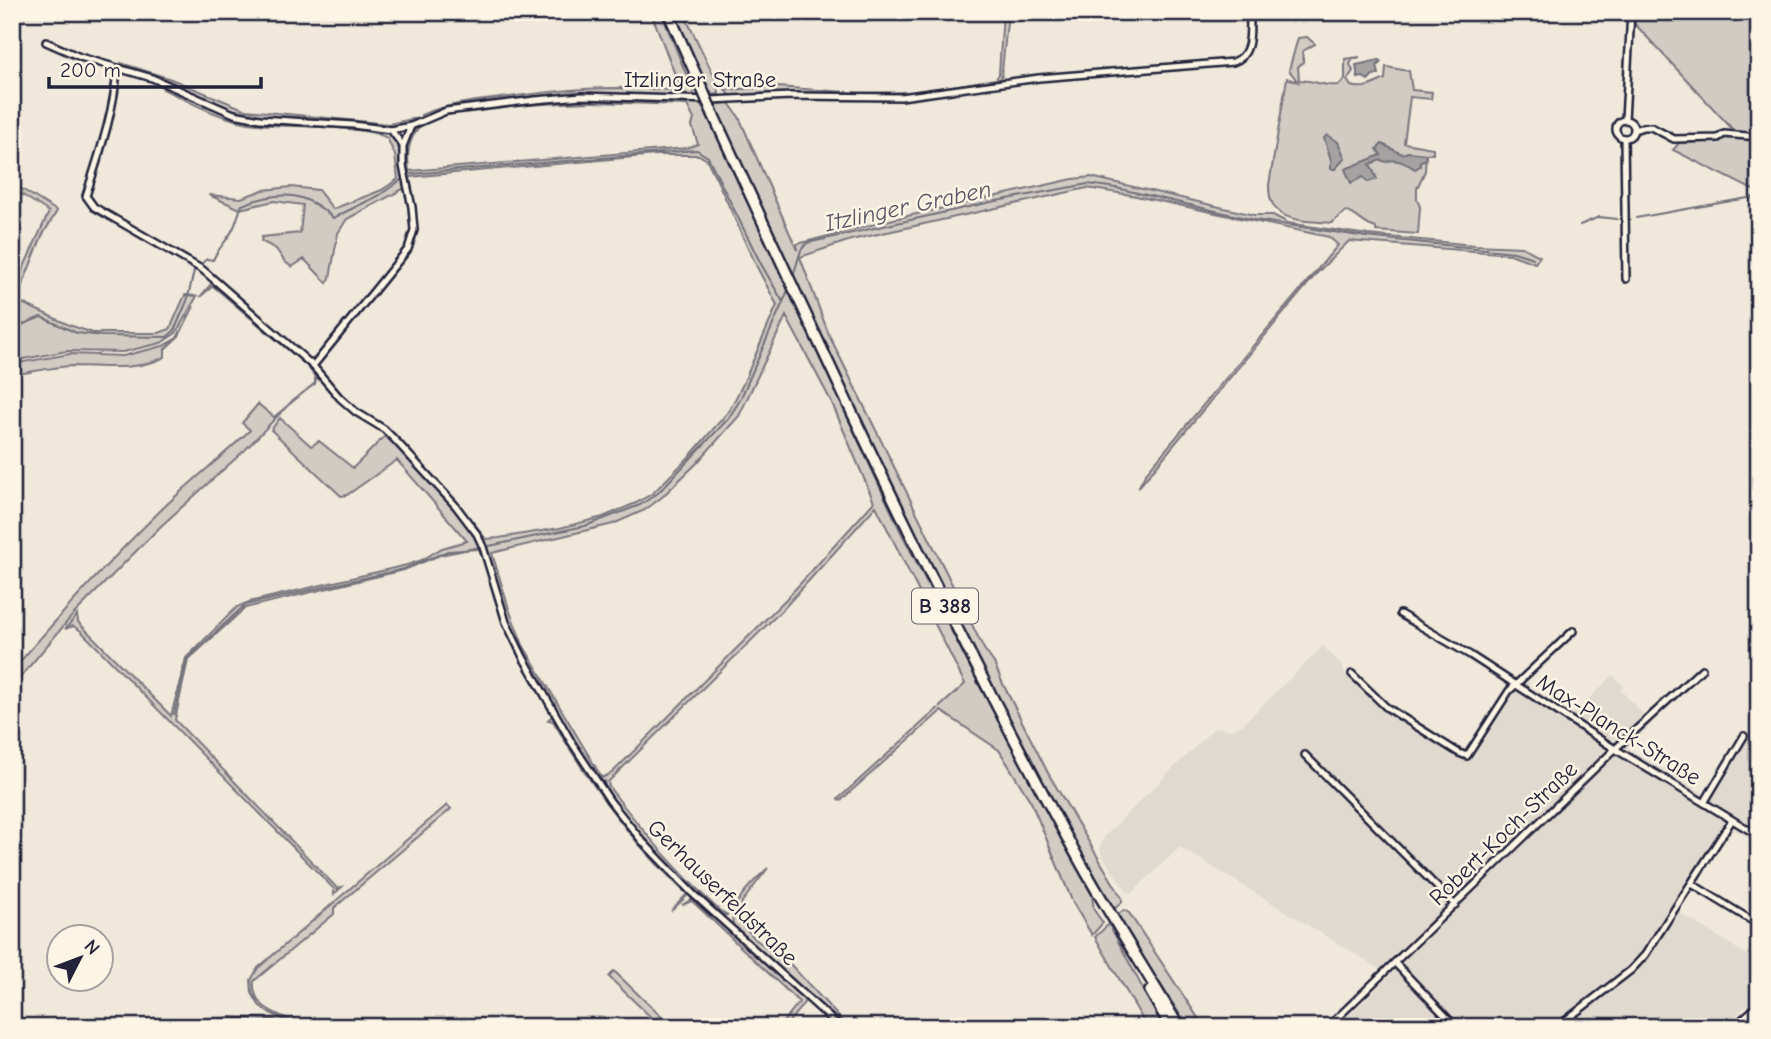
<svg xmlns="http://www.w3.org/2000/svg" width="1771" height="1039" font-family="'Comic Neue',sans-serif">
	<rect width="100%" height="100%" fill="#efe8db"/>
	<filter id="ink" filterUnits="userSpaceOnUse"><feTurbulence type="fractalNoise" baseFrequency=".0143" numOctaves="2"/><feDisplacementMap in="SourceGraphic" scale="14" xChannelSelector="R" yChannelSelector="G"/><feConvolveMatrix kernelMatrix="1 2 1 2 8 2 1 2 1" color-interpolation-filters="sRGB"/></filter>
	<g filter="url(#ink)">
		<path fill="#e0d9cf" d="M1323 646 1342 665 1345 673 1383 709 1469 761 1516 687 1528 681V686L1574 714 1613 675 1624 687 1620 690 1623 693 1652 724 1627 748 1709 797 1759 716V844L1732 828 1678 912 1759 962V995L1722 1027H1337L1390 975 1180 847 1132 893H1128L1101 854 1100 845 1105 836 1213 729 1219 727 1231 730 1242 725Z"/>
		<path fill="#d1cbc3" stroke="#7a767f" stroke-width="2" fill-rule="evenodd" d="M651 12H661L695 96 685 95 674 72Z
			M672 12H683L718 84 719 94 712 95 707 84 704 83Z
			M1003 12H1008L1001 81 913 93 730 96 725 90 777 87 859 93 914 92 996 79 999 74Z
			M1634 12H1759V135L1736 133 1634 23Z
			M1307 37 1315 44 1303 51V62L1298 67 1299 80C1313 80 1325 87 1339 85L1345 79V59L1360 57 1353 59 1350 64 1353 71 1347 80 1351 86C1364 90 1374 84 1385 79L1386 67 1409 71 1412 90 1432 92 1431 99 1410 97 1404 143 1433 148V154H1426L1425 171 1417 188V199L1420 207 1418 234 1376 231V228C1363 225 1358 215 1346 211L1332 223C1303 220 1268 224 1269 185L1287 78 1298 82 1289 70 1298 38Z
			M121 63 171 79 246 110 389 124 417 118 410 123 386 127 252 116 236 112 121 68Z
			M165 86 233 115 388 132C403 144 402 170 405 188L347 219 338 233 330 278 327 283 304 259 292 267 285 262 276 249 261 241 262 237 300 233 303 205 274 201 240 209 209 195 241 198 263 190 291 187 318 190 333 209 382 190 398 179 395 155 387 138C365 124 280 128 249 123 218 118 191 102 163 89Z
			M615 88 677 90 676 94 669 96C612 94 557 94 501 101 474 104 447 107 421 118V115C445 104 475 101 501 98 539 93 577 88 615 88Z
			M584 98 685 101 700 103 705 111 900 530 978 683 1092 895 1094 910 1103 923 1092 935 1073 903 1031 802 999 750 941 711 840 801 838 799 965 684 876 506 785 607 608 782 609 787C643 832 679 873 720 911L728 915H721C679 875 638 835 604 787L605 781 600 782C570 736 533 678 512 628 497 592 493 555 473 522L486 539 499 538 560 528 603 517 636 503 653 493 690 456 729 411 743 384 777 305 758 269 717 180 707 160 699 155H656L410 177 415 209C410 187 398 157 410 136 427 103 548 101 584 98ZM592 102 687 105 694 119 692 126 698 144 687 148 409 171C407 154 408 139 420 126 438 107 562 103 592 102ZM786 316 832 403 874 502 789 596 612 773 602 778 523 645 509 609 492 553 613 524 645 510 662 497 697 463 739 416Z
			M729 103 739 117 797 250V244L894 219 1073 179 1091 177 1254 215H1273L1288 223 1368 235 1474 245 1522 247 1540 256 1535 263 1510 254 1349 241 1317 273 1138 488 1146 473 1338 245 1329 237 1131 195 1087 188 851 240 800 257 829 335 984 649 994 663 1003 684 1048 773 1122 898V902L1112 911 980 666 830 359 718 114 716 104Z
			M1724 136 1754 138 1759 146V193L1673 150 1679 143 1718 141Z
			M12 183 57 211 42 236 22 286 12 300V293L49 212 12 188Z
			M212 283 304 362 317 375 315 384 293 400 245 450 161 526 72 616 12 687V671C59 616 107 563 158 513 187 484 220 459 250 430L242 423 258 404 274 417 315 383V377L307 366 213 286 200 297Z
			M185 295 197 296 176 333 161 343 123 352 67 351 12 361V318L18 301 69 325 93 333H159L170 329Z
			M194 306 179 336 165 349V357C134 372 104 366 72 366 52 367 32 372 12 375V364L70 354 123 356 163 346 177 338Z
			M280 418 311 446 319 441 353 468 386 435 461 515 480 547 440 555 404 570 245 608 188 660 175 720 337 888 342 887 334 894V889L81 631 73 626 65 629 77 615 78 622 171 716 186 658 237 607 249 602 407 565 422 560 442 548 467 541 397 460 347 495 341 496 271 430Z
			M552 716C571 741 584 770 602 795 628 832 659 862 689 894L671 911 687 894C676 885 666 873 656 863 615 820 583 772 553 721L548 720Z
			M447 805 451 809 334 908V914L254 981C251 1012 285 1015 306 1027H299L266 1011 259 1005 252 993 251 980 258 968Z
			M768 868 742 902 739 920 755 939 791 965 848 1027H845L733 925C728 904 754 881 768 868Z
			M692 899H694L806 1000 785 1027H779L799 1002 692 901 682 905Z
			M1124 910 1129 913 1204 1027H1188L1116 916Z
			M1109 924 1163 1027H1147L1095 937Z
			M614 971 672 1027H661L609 977Z
			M231 1017 274 1020 292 1027H167Z"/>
		<path fill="#a6a2a2" stroke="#716f79" stroke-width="2" d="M1379 60 1381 62 1377 66 1379 74 1373 75 1368 80 1363 77 1358 78 1356 65Z
			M1327 135 1338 142 1345 158 1335 169H1331V160L1324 138Z
			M1382 144 1402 154 1408 152 1426 154 1425 160 1420 161V166L1415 169C1406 163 1395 157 1386 162L1381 160 1370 164 1377 179 1368 182 1363 177 1351 183 1345 169 1381 155 1377 149Z"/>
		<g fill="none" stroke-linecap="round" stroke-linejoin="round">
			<path stroke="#716f79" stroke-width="2" d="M411 174 697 150 708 157 761 264 783 302 789 288
				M1636 218 1759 196
				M1580 225 1599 217 1617 219
				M201 264 207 259 213 260C218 248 229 239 234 227 237 220 239 212 242 205 278 191 304 190 333 218L380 195 401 180
				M793 276 801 250 807 243 991 202 1088 184 1116 188 1255 220 1366 237 1514 252 1533 258
				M12 329 41 317 77 333 103 336 167 337 174 331 187 301 194 271
				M489 546 585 526 640 505 658 493 728 419 740 400 783 302
				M174 714 187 659 245 605 404 569 448 551 478 549"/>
			<g stroke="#22223b" stroke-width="10">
				<path id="minor" d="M46 42 80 57 152 78 234 114 260 119 353 125 391 130 411 126 446 111 535 100 582 96 711 100 791 96 901 97 1039 78 1233 62C1254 55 1249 30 1250 12
					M117 69C114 113 99 154 86 196L94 207 203 270 313 366 340 398 356 412 384 429 397 442 455 505 477 534 483 547 506 622 523 657 572 743 610 801 642 841 693 894 840 1027
					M1616 129a9 9 0 1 1 18 0a9 9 0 1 1-18 0Z
					M1625 120 1631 12
					M391 130 403 146
					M1634 130 1643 127H1651L1674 139 1718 138 1724 134 1759 137
					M1624 138 1626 279
					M313 366 408 249 414 230 412 207 403 166V146L411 126
					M1400 614 1470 655 1615 749 1759 836
					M1352 674 1386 707 1459 753 1467 756 1509 691 1573 631
					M1305 755 1455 905
					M1704 803 1744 736
					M1692 884 1759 925
					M1395 963 1456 1027
					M1324 1027 1333 1022 1615 749 1702 669
					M1557 1027 1631 970 1645 955 1732 820"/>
			</g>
			<g stroke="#22223b" stroke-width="12">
				<path id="tertiary" d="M1735 1027 1759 1006"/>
			</g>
			<g stroke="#22223b" stroke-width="14">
				<path id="primary" d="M668 12 700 84
					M713 114C828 364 943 613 1076 854 1108 913 1145 969 1179 1027
					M1150 991 1171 1027"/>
			</g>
			<use href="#minor" stroke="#fcf5e5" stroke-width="5"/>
			<use href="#tertiary" stroke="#fcf5e5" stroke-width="7"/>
			<use href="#primary" stroke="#fcf5e5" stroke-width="9"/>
			<g stroke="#22223b" stroke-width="14" stroke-linecap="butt">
				<path id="primary-bridge" d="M700 84 713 114"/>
			</g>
			<use href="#primary-bridge" stroke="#fcf5e5" stroke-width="9"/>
		</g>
	</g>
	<g text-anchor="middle" stroke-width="5" stroke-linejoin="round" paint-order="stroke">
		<rect fill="#fcf5e5" stroke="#63616e" stroke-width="2" x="912" y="588.5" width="66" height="35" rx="5"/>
		<g font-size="21" font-weight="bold" fill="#22223b">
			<text x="945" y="613">B 388</text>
		</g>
		<g font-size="23" fill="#22223b" stroke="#fcf5e5">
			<text x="700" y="87">Itzlinger Straße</text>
			<text transform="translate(1619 729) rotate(32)" y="8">Max-Planck-Straße</text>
			<text transform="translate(1503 833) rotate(-44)" y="8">Robert-Koch-Straße</text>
			<text transform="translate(723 892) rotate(44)" y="8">Gerhauserfeldstraße</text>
		</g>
		<g font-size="24" font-style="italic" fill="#575564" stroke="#fcf5e5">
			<text transform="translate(908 206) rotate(-12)" y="8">Itzlinger Graben</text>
		</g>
	</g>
	<rect width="1771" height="1039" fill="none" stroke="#fcf5e5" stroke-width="42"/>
	<rect x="21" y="21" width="1729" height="997" fill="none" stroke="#22223b" stroke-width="2.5" filter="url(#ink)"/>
	<g transform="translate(80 958) rotate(48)"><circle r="33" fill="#fcf5e5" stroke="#a5a1a1" stroke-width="2"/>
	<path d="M0-5L12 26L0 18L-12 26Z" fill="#22223b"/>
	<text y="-10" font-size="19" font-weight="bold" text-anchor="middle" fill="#22223b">N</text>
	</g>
	<path d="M49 77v10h212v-10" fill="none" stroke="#22223b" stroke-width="3.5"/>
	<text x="60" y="77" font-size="21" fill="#22223b" stroke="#fcf5e5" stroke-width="5" paint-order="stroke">200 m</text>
</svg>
